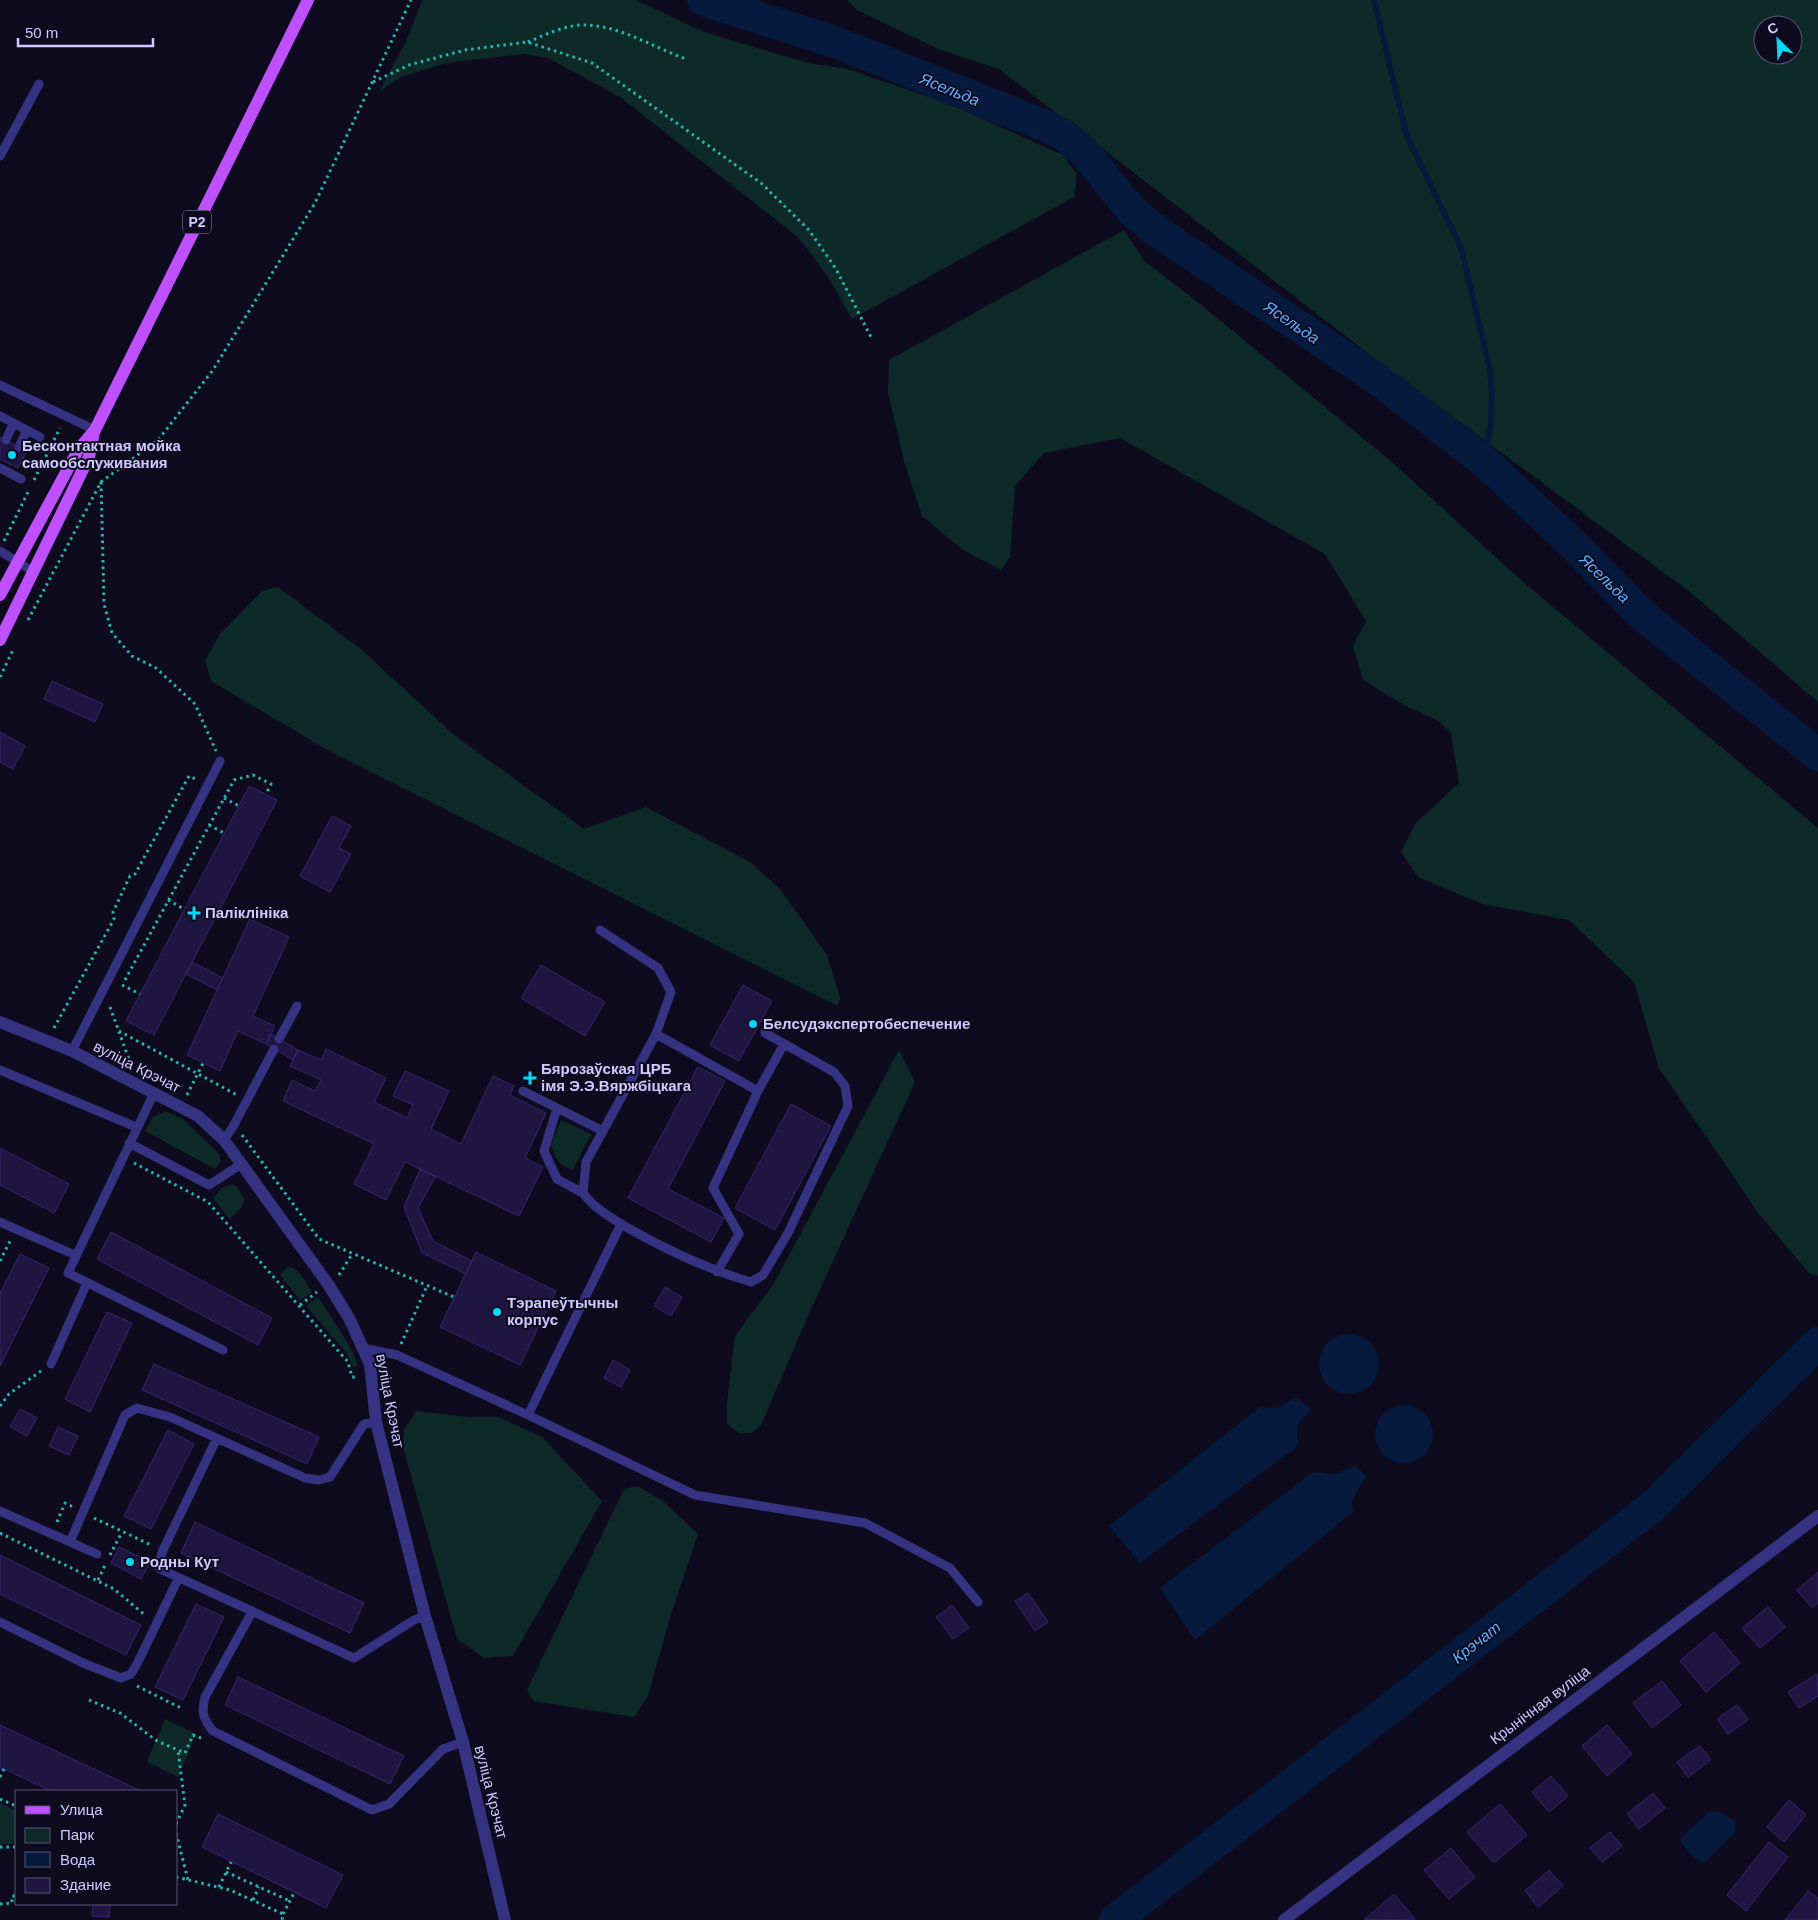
<svg xmlns="http://www.w3.org/2000/svg" width="1818" height="1920" font-family="Arial,sans-serif">
	<rect width="100%" height="100%" fill="#0e0b1f"/>
	<path fill="#0d2928" fill-rule="evenodd" d="M422 0H636L704 32 808 63 847 69 947 103 1063 155 1077 174 1074 197 852 319 829 278 799 238 620 97 548 58 524 54 446 63 401 77 379 92 407 39Z
		M847 0H1818V702L1690 592 1391 371 999 69 938 49 857 10ZM1763 25H1793V55H1763Z
		M1124 230 1144 261 1194 299 1393 463 1523 582 1818 828V1276L1809 1273 1759 1214 1659 1068 1634 982 1569 920 1482 904 1418 877 1401 852 1416 823 1459 783 1451 733 1439 721 1404 705 1363 680 1353 646 1366 621 1325 554 1120 438 1044 453 1015 486 1010 557 1001 570 963 550 922 516 904 461 888 392 889 360Z
		M278 587 362 650 454 735 584 829 646 807 750 862 780 889 827 955 840 997 838 1006 331 752 211 681 205 660 220 634 262 591Z
		M899 1050 915 1082 811 1309 761 1425 752 1433H739L727 1424V1403L735 1336 773 1285Z
		M165 1111 183 1119 219 1154 221 1161 215 1169 145 1131 153 1117Z
		M561 1120 591 1134 573 1170C559 1166 554 1158 551 1144Z
		M234 1185 237 1187 244 1199 242 1207 229 1219 213 1198 223 1187Z
		M288 1267C300 1268 306 1283 312 1292L300 1300 280 1275Z
		M318 1297 349 1345 358 1365 353 1367 346 1352 306 1306Z
		M416 1411 468 1417H498L542 1437 602 1501 513 1656 484 1658 457 1639 403 1447 404 1430Z
		M638 1486 664 1502 698 1534 671 1614 648 1696 634 1717 534 1701 527 1690 624 1489Z
		M165 1719 196 1734 178 1777 147 1762Z
		M0 1803 16 1811V1844H0Z"/>
	<path fill="#051a3d" d="M1319 1364a30 30 0 1 1 60 0a30 30 0 1 1-60 0Z
		M1296 1397 1311 1409 1297 1425 1298 1446 1140 1563 1109 1526 1260 1407 1278 1408Z
		M1375 1434a29 29 0 1 1 58 0a29 29 0 1 1-58 0Z
		M1356 1466 1366 1476 1352 1500 1353 1512 1195 1640 1160 1588 1313 1472 1335 1474Z
		M1710 1811 1723 1813 1735 1821V1832L1704 1863 1694 1858 1679 1840Z"/>
	<g fill="none" stroke-linecap="round" stroke-linejoin="round">
		<path stroke="#051a3d" stroke-width="5.5" d="M1374 0 1407 137 1461 247 1489 366 1492 393 1491 421 1485 462"/>
		<path stroke="#051a3d" stroke-width="32" d="M703 0 835 42 1044 125 1065 136 1085 153 1132 211 1151 227 1377 379 1485 462 1574 545 1640 613 1818 755
			M1115 1920 1652 1507 1818 1343"/>
	</g>
	<path fill="#1e1541" stroke="#35266f" d="M0 437 27 451 18 468 0 459Z
		M52 681 103 704 95 722 44 699Z
		M0 732 25 746 13 769 0 762Z
		M249 786 277 800 154 1035 126 1021Z
		M332 816 351 826 339 848 351 854 330 892 300 876Z
		M250 919 289 937 253 1016 275 1026 266 1044 238 1031 220 1071 187 1055Z
		M192 962 223 978 217 990 186 974Z
		M541 965 605 1002 585 1036 521 998Z
		M743 985 772 1001 739 1061 710 1045Z
		M271 1034 298 1050 293 1060 266 1044Z
		M326 1049 386 1078 374 1102 407 1118 413 1105 393 1096 405 1071 449 1091 431 1129 461 1144 493 1076 514 1086 510 1095 546 1113 525 1158 543 1167 519 1216 405 1162 386 1200 354 1184 374 1144 283 1101 292 1080 315 1091 321 1080 290 1066 298 1050 321 1060Z
		M698 1067 725 1081 668 1189 724 1218 711 1242 628 1198Z
		M791 1104 831 1126 775 1230 735 1208Z
		M0 1148 69 1184 54 1213 0 1185Z
		M420 1169 436 1176 418 1208 433 1241 472 1261 466 1274 422 1253 404 1207Z
		M111 1232 272 1318 258 1345 97 1259Z
		M476 1252 556 1291 520 1365 440 1327Z
		M20 1254 49 1268 0 1366V1293Z
		M665 1287 682 1297 671 1316 654 1306Z
		M107 1312 132 1323 90 1412 65 1399Z
		M613 1360 630 1370 621 1387 604 1378Z
		M154 1364 319 1437 307 1464 142 1390Z
		M20 1409 37 1418 27 1436 10 1427Z
		M58 1427 78 1436 69 1455 49 1446Z
		M168 1430 194 1444 151 1529 124 1516Z
		M195 1522 364 1603 350 1633 181 1553Z
		M119 1547 150 1562 141 1579 111 1563Z
		M0 1555 141 1625 126 1655 0 1594Z
		M1818 1572V1603L1812 1608 1797 1590Z
		M1028 1593 1048 1622 1035 1631 1015 1601Z
		M196 1604 224 1617 183 1700 155 1687Z
		M952 1605 969 1628 953 1639 936 1617Z
		M1768 1607 1785 1627 1760 1648 1742 1628Z
		M1714 1632 1740 1663 1706 1692 1680 1661Z
		M1817 1674 1818 1696 1799 1708 1788 1692Z
		M238 1677 404 1756 390 1784 225 1705Z
		M1662 1681 1681 1705 1652 1728 1633 1703Z
		M1737 1705 1748 1720 1728 1734 1717 1719Z
		M0 1725 141 1791H51L4 1769 0 1768Z
		M1607 1725 1632 1754 1607 1776 1582 1746Z
		M1700 1746 1711 1760 1688 1777 1677 1762Z
		M1551 1776 1568 1796 1549 1812 1532 1792Z
		M1653 1793 1665 1808 1639 1829 1627 1814Z
		M1789 1800 1806 1815 1784 1842 1767 1827Z
		M1500 1804 1527 1835 1494 1863 1467 1832Z
		M218 1814 343 1875 326 1908 202 1847Z
		M1610 1832 1622 1846 1602 1862 1590 1848Z
		M1769 1842 1788 1857 1746 1911 1727 1895Z
		M1451 1848 1475 1877 1449 1899 1424 1870Z
		M1549 1870 1563 1886 1538 1907 1525 1891Z
		M1808 1891 1818 1898V1920H1785Z
		M1394 1894 1415 1919 1365 1920V1919Z
		M93 1904H110L109 1917 92 1916Z"/>
	<g fill="none" stroke-linecap="round" stroke-linejoin="round">
		<path stroke="#24b7af" stroke-width="3" stroke-dasharray="2.5 4" stroke-linecap="butt" d="M528 42C545 35 565 25 583 25 619 25 653 47 686 59
			M373 82 409 65 465 50 527 42 592 63 761 183 809 230 836 269 872 339
			M54 440 60 428
			M34 480 51 446
			M101 482 104 604 112 633 132 656 156 668 195 704 216 751
			M4 541 29 490
			M28 620 101 482 158 440 213 370 315 203 411 0
			M0 677 14 648
			M224 798 239 806
			M209 825 224 833
			M168 900 184 909
			M125 980 234 780 253 775 271 784 266 794
			M122 985 140 994
			M110 1007 131 1065
			M54 1028 114 919 113 912 130 876 135 874 189 776 198 780
			M119 1031 237 1095
			M187 1095 203 1063
			M242 1135 319 1239 454 1297
			M134 1163 208 1202 348 1362 352 1377H356
			M0 1261 11 1239
			M339 1275 352 1254
			M300 1305 317 1292
			M401 1344 427 1286
			M0 1406 9 1394 41 1371
			M94 1518 151 1545
			M57 1522 65 1503 73 1507
			M0 1533 114 1589 146 1616
			M110 1555 122 1532
			M98 1580 106 1563
			M137 1686 181 1708
			M89 1700 120 1713 157 1741 185 1753 193 1735 201 1738
			M0 1777 4 1769
			M0 1799 16 1806
			M176 1824 185 1805 178 1750
			M176 1833 188 1880
			M0 1847H16
			M226 1872 290 1901
			M176 1877 230 1890 283 1914 282 1920
			M219 1887 231 1862
			M253 1900 259 1887
			M0 1904 12 1903V1896H16
			M283 1914 294 1893"/>
		<path stroke="#353282" stroke-width="9" d="M0 156 39 84
			M0 385 95 430
			M0 416 40 437
			M6 440 13 424
			M19 447 27 430
			M0 468 21 479
			M0 551 34 572
			M600 930 658 968 671 992 656 1034 586 1162 583 1193C595 1209 610 1217 628 1228 668 1251 707 1269 751 1282L763 1275 788 1233 848 1106 845 1086 834 1072 765 1033
			M656 1034 758 1091 784 1044
			M279 1039 297 1006
			M72 1051 220 761
			M0 1070 136 1127
			M523 1091 603 1131
			M154 1093 68 1273 223 1350
			M557 1108 544 1151 557 1179 583 1193
			M224 1140 234 1125 274 1049
			M129 1143 209 1185 240 1165
			M0 1222 75 1255
			M717 1272 739 1234 713 1188 758 1091
			M363 1348 397 1355 528 1415 621 1224
			M51 1364 87 1283
			M528 1415 695 1495 865 1523 950 1568 978 1602
			M216 1440 163 1550 158 1565 160 1569 354 1658 414 1620 425 1616
			M0 1511 97 1554
			M70 1542 125 1415 137 1408 170 1417 305 1478 319 1480 330 1477 364 1424 376 1422
			M252 1612 205 1697C201 1712 203 1719 213 1731L372 1810 389 1804 443 1749 463 1742
			M0 1622 83 1663 121 1678 131 1674 138 1662 178 1579"/>
		<path stroke="#353282" stroke-width="12" d="M0 1022 72 1051 198 1116 224 1140 328 1284 349 1318 370 1364 376 1422 425 1616 463 1742 505 1920
			M1284 1920 1818 1516"/>
		<path stroke="#be50ff" stroke-width="12" d="M0 595 78 450 95 430 308 0
			M0 640 89 457 94 432"/>
	</g>
	<g fill="#00daf4" stroke="#0e0b1f" stroke-width="2">
		<circle cx="12" cy="455" r="5"/>
		<path d="M191.5 905.5h5v5h5v5h-5v5h-5v-5h-5v-5h5z"/>
		<circle cx="753" cy="1024" r="5"/>
		<path d="M527.5 1070.5h5v5h5v5h-5v5h-5v-5h-5v-5h5z"/>
		<circle cx="497" cy="1312" r="5"/>
		<circle cx="130" cy="1562" r="5"/>
	</g>
	<g text-anchor="middle" stroke-width="4" stroke-linejoin="round" paint-order="stroke">
		<rect fill="#0e0b1f" stroke="#9590bc" stroke-width="1" x="183" y="210.5" width="28" height="23" rx="4"/>
		<g font-size="14" font-weight="bold" fill="#cfc9ff">
			<text x="197" y="227">Р2</text>
		</g>
		<g font-size="15" font-weight="bold" fill="#cfc9ff" stroke="#0e0b1f" text-anchor="start">
			<text x="22" y="451">Бесконтактная мойка<tspan x="22" dy="17">самообслуживания</tspan></text>
			<text x="205" y="918">Паліклініка</text>
			<text x="763" y="1029">Белсудэкспертобеспечение</text>
			<text x="541" y="1074">Бярозаўская ЦРБ<tspan x="541" dy="17">імя Э.Э.Вяржбіцкага</tspan></text>
			<text x="507" y="1308">Тэрапеўтычны<tspan x="507" dy="17">корпус</tspan></text>
			<text x="140" y="1567">Родны Кут</text>
		</g>
		<g font-size="15" fill="#cfc9ff" stroke="#0e0b1f">
			<text transform="translate(137 1067) rotate(27)" y="5">вуліца Крэчат</text>
			<text transform="translate(390 1401) rotate(79)" y="5">вуліца Крэчат</text>
			<text transform="translate(1540 1705) rotate(-37)" y="5">Крынічная вуліца</text>
			<text transform="translate(491 1792) rotate(76)" y="5">вуліца Крэчат</text>
		</g>
		<g font-size="16" font-style="italic" fill="#57b0ff" stroke="#0e0b1f">
			<text transform="translate(950 89) rotate(22)" y="6">Ясельда</text>
			<text transform="translate(1292 322) rotate(34)" y="6">Ясельда</text>
			<text transform="translate(1605 578) rotate(44)" y="6">Ясельда</text>
			<text transform="translate(1476 1642) rotate(-38)" y="6">Крэчат</text>
		</g>
	</g>
	<rect x="15" y="1790" width="162" height="115" fill="#0e0b1f" stroke="#5b5779"/>
	<rect x="25" y="1806" width="25" height="8" fill="#be50ff" stroke="#5b5779"/>
	<text x="60" y="1815" font-size="15" fill="#cfc9ff">Улица</text>
	<rect x="25" y="1828" width="25" height="15" fill="#0d2928" stroke="#5b5779"/>
	<text x="60" y="1840" font-size="15" fill="#cfc9ff">Парк</text>
	<rect x="25" y="1852" width="25" height="15" fill="#051a3d" stroke="#5b5779"/>
	<text x="60" y="1865" font-size="15" fill="#cfc9ff">Вода</text>
	<rect x="25" y="1878" width="25" height="15" fill="#1e1541" stroke="#5b5779"/>
	<text x="60" y="1890" font-size="15" fill="#cfc9ff">Здание</text>
	<g transform="translate(1778 40) rotate(336)"><circle r="24" fill="#0e0b1f" stroke="#5b5779"/>
	<path d="M0-4L9 19L0 12L-9 19Z" fill="#00daf4"/>
	<text y="-8" font-size="14" font-weight="bold" text-anchor="middle" fill="#cfc9ff">С</text>
	</g>
	<path d="M18 38v8h135v-8" fill="none" stroke="#cfc9ff" stroke-width="2.5"/>
	<text x="25" y="38" font-size="15" fill="#cfc9ff" stroke="#0e0b1f" stroke-width="4" paint-order="stroke">50 m</text>
</svg>
